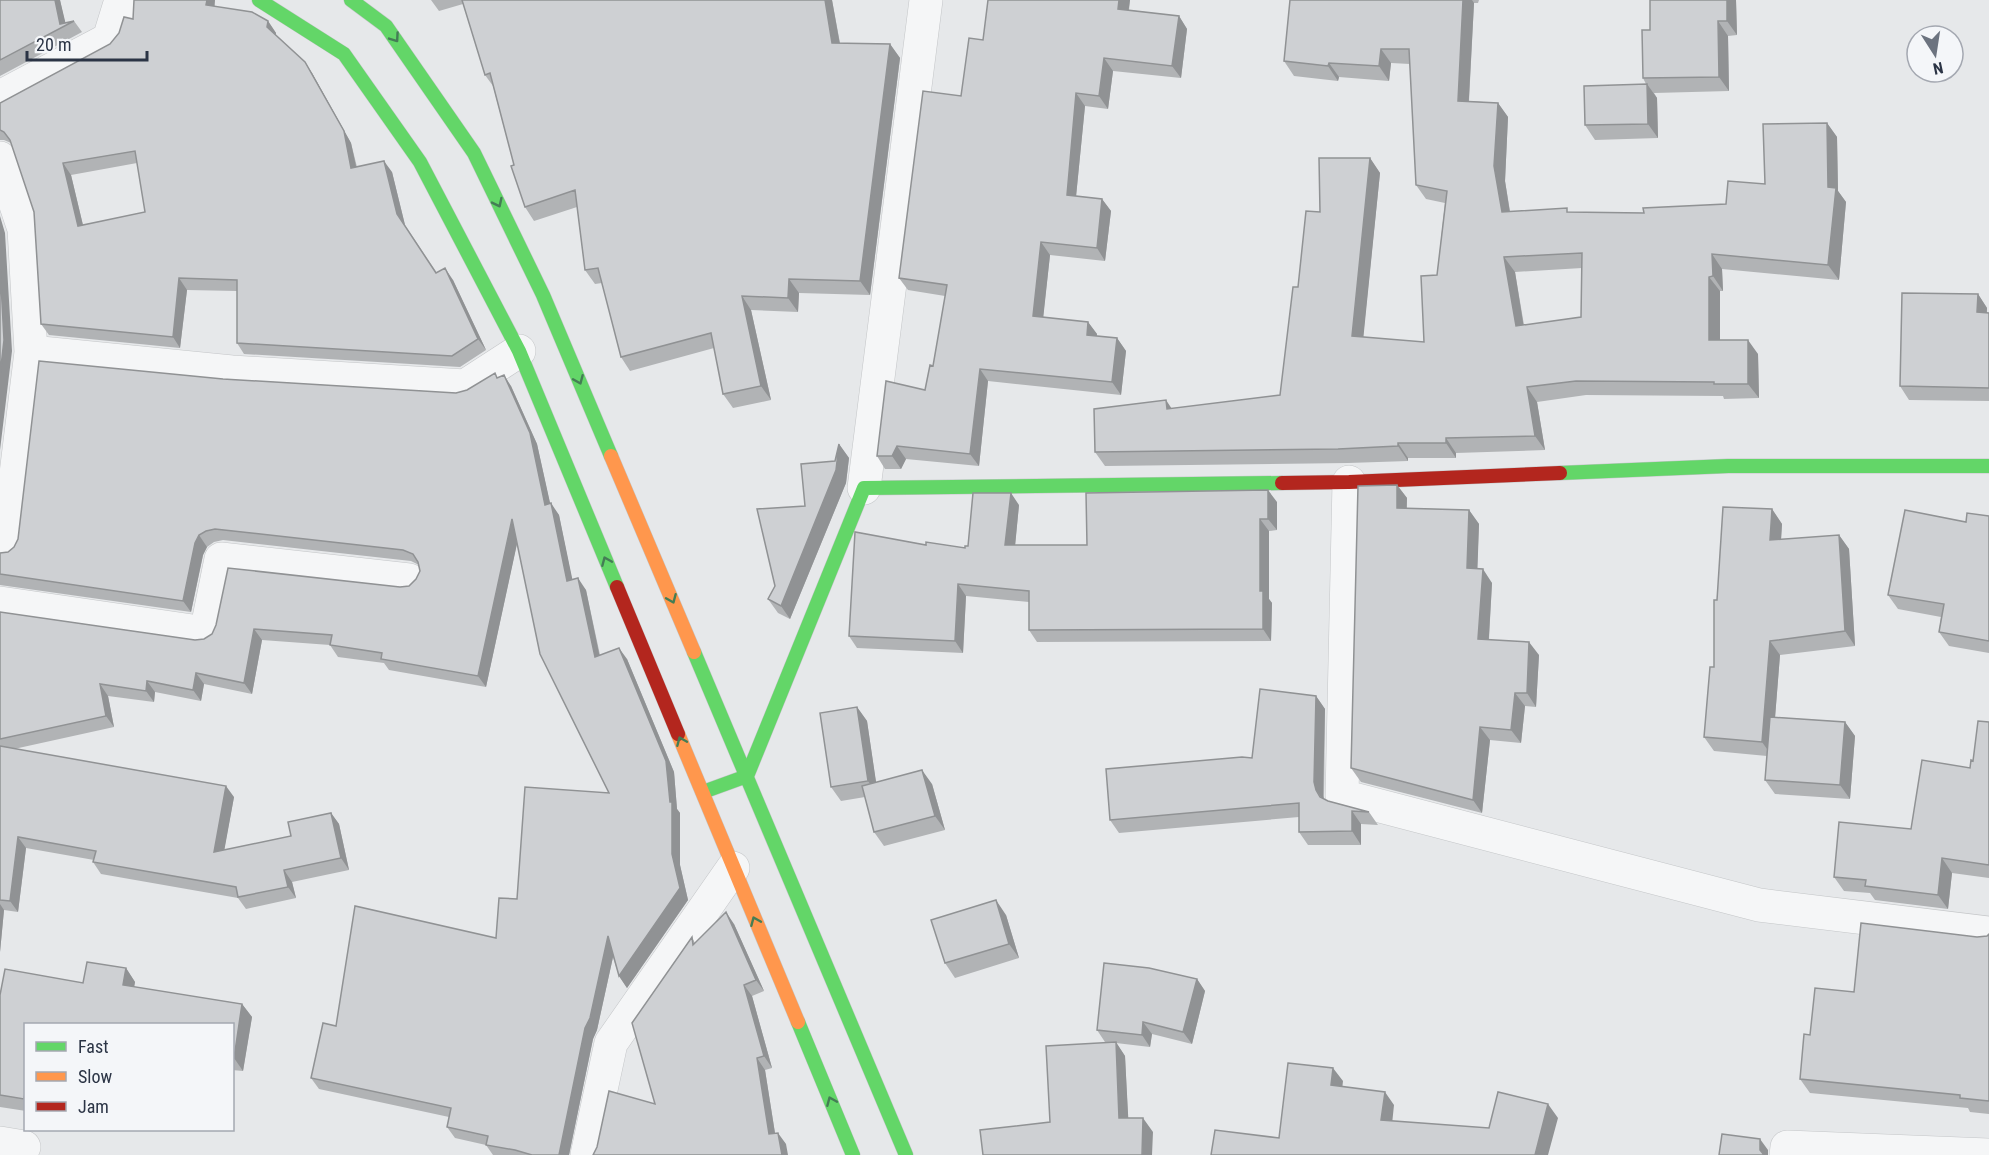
<svg xmlns="http://www.w3.org/2000/svg" width="1989" height="1155" font-family="'Roboto Condensed',sans-serif">
	<rect width="100%" height="100%" fill="#e6e8ea"/>
	<g fill="none" stroke-linecap="round" stroke-linejoin="round">
		<g stroke="#c4c6c8" stroke-width="34">
			<path id="street" d="M0 97 109 39 121 0
				M0 158 24 229 31 352 7 547H0
				M31 352 232 372 465 386 519 351
				M1349 482 1342 796 1759 905 1989 933
				M864 488 926 0
				M0 603 206 633 221 559 409 580
				M0 1143 24 1147
				M587 1155 611 1043 733 868
				M1786 1155 1787 1147 1988 1155"/>
		</g>
		<g stroke="#c4c6c8" stroke-width="15">
			<path id="fast" d="M259 0 344 54 420 162 519 351 617 587
				M351 0 386 26 474 153 543 295 611 456
				M1560 473 1728 466H1989
				M694 652 906 1155
				M703 792 747 776 864 488 1282 483
				M798 1022 853 1155"/>
		</g>
		<g stroke="#c4c6c8" stroke-width="15">
			<path id="slow" d="M611 456 694 652
				M678 734 798 1022"/>
		</g>
		<g stroke="#c4c6c8" stroke-width="15">
			<path id="jam" d="M1282 483 1349 482 1560 473
				M617 587 678 734"/>
		</g>
		<use href="#street" stroke="#f5f6f7" stroke-width="33"/>
		<use href="#fast" stroke="#63d668" stroke-width="14"/>
		<use href="#slow" stroke="#ff974d" stroke-width="14"/>
		<use href="#jam" stroke="#b3261e" stroke-width="14"/>
	</g>
	<path fill="#b1b3b5" fill-rule="evenodd" d="M0 0H60L65 23 74 21 82 32 0 76Z
		M431 0H832L840 43 890 44 900 58 870 295 799 293 798 312 751 310 771 400 733 408 723 394 714 348 630 371 621 357 602 283 595 284 585 270 577 207 534 221 525 207 493 86 485 75 463 4 439 11Z
		M1130 0 1129 10 1179 16 1187 29 1181 78 1113 71 1108 109 1085 106 1076 196 1102 199 1111 211 1105 261 1050 255 1043 317 1088 322 1097 334V336L1117 338 1126 351 1121 395 988 381 979 466 906 459 901 469H885L877 456 925 390 933 366 945 296 908 290 899 278 961 96 983 40Z
		M1290 0H1479L1478 3H1474L1469 101 1498 103 1508 117 1505 181 1510 211 1644 213 1726 204 1765 184 1827 123 1837 137 1838 191 1846 202 1839 280 1722 269 1723 291H1720V340L1758 354 1759 398 1724 399 1723 396 1586 395 1537 402 1545 450 1456 453V458H1408V461L1348 463 1105 466 1095 452 1172 409 1280 395 1298 287 1320 212 1370 158 1380 173 1363 337 1424 342 1437 275 1445 203 1426 199 1416 185 1410 64 1391 63 1389 81 1339 77 1338 81 1294 76 1284 61ZM1582 268 1581 317 1524 325 1515 272Z
		M1650 0H1736L1737 35 1728 36 1729 91 1654 93 1657 98 1658 138 1595 140 1585 125 1646 84 1643 78 1650 30Z
		M215 6 268 21 276 33 275 35 312 73 351 143 357 167 392 172 405 225 437 273 453 280 486 350 460 367 244 354 237 343V291L187 290 180 348 49 335 41 324 34 212 11 143 4 140H0V103L110 44 133 19ZM137 163 145 212 83 225 71 175Z
		M1978 294 1987 308V313H1989V401L1909 400 1900 386Z
		M498 378 511 386 537 444 550 504 559 515 572 580 586 590 600 655 627 659 674 772 677 809 680 813V865L688 900 627 988 619 976 613 957 597 1030 593 1039 569 1155H493L486 1145 455 1138 447 1127 449 1117 319 1089 311 1078 336 1026 496 938 517 899 609 793 517 543 486 687 389 670 384 663 338 657 330 645 262 640 252 694 204 684 201 701 155 692 154 702 108 696 114 727 14 749 234 797 224 850 291 836 331 813 339 824 349 870 292 882 296 898 246 909 238 898 101 874 93 862 94 860 26 848 18 912 4 910 0 952V612L195 640 204 639 409 586 416 579 420 571 419 565 411 561 223 540 214 542 207 547 203 555 191 612 0 585V553L8 552 223 379 456 393 467 390Z
		M839 444 849 458 846 483 790 619 778 613 768 599 775 586 805 506 835 461Z
		M1397 485 1407 498V508L1469 510 1479 524 1477 569 1492 583 1489 639 1539 655 1536 707 1525 706 1521 743 1490 740 1482 813 1361 782 1351 768Z
		M1277 502V530L1269 531V599L1272 603 1271 641 1037 642 1029 630V602L966 596 963 653 857 648 849 636 926 545 965 548 1019 505 1015 545H1087Z
		M1772 509 1782 524 1781 540 1839 535 1849 549 1855 646 1780 655 1775 717 1845 722 1855 736 1850 799 1775 794 1765 780 1767 756 1714 751 1704 737 1714 667 1717 600Z
		M1989 516V653L1949 646 1939 632 1941 617 1898 609 1888 595 1966 522Z
		M1316 696 1325 709 1324 799 1328 801 1369 812 1378 825 1361 824V845H1308L1299 832V817L1119 833 1110 820 1252 758Z
		M857 707 867 721 876 783 932 784 945 830 884 846 874 832 865 797 841 801 831 787Z
		M1989 722V878L1952 873 1948 909 1875 900 1870 893 1844 891 1834 877 1911 829 1970 768Z
		M1006 915 1019 958 955 978 945 963Z
		M734 924 764 991 752 996 772 1068 765 1070 775 1133 786 1144 655 1104 692 937 695 943Z
		M1989 934V1114L1970 1112 1968 1108 1810 1093 1800 1079 1810 1035 1854 992 1977 937 1987 936Z
		M126 968 135 982 134 987 242 1004 252 1017 243 1071 232 1070V1024H26V1111L0 1107V995L83 983Z
		M1197 979 1205 991 1192 1044 1152 1034 1150 1047 1116 1043 1125 1056 1128 1118 1153 1132 1050 1122 1111 1042H1105L1097 1030Z"/>
	<path fill="#909294" d="M55 0H60L66 25 60 24Z
		M207 0H215L214 16 206 5Z
		M825 0H832L842 56 832 43Z
		M1119 0H1130L1127 21 1118 9Z
		M1463 0H1472L1474 3 1468 115 1458 101Z
		M1727 0H1736L1737 35 1727 21Z
		M1179 16 1187 29 1181 78 1172 66Z
		M268 21 276 33 275 39 267 27Z
		M1718 21 1728 36 1729 91 1719 77Z
		M890 44 900 58 870 295 860 281Z
		M1381 49 1391 63 1389 81 1379 66Z
		M1104 58 1113 71 1108 109 1099 96Z
		M305 62 312 73 351 143 359 180 351 168Z
		M1329 63 1339 77 1338 81 1328 66Z
		M1647 84 1657 98 1658 138 1648 124Z
		M1076 93 1085 106 1075 207 1067 195Z
		M1498 103 1508 117 1505 181 1512 226 1502 212 1494 166Z
		M1827 123 1837 137 1838 191 1846 202 1839 280 1828 265V187Z
		M1370 158 1380 173 1362 351 1352 336Z
		M384 161 392 172 405 225 397 214Z
		M63 163 71 175 86 238 78 226Z
		M1102 199 1111 211 1105 261 1097 248Z
		M0 216 5 233 12 351 0 450Z
		M1041 242 1050 255 1042 329 1033 316Z
		M1712 254 1722 269 1723 291 1713 276Z
		M1504 257 1515 272 1526 341 1516 326Z
		M445 268 453 280 486 350 478 339Z
		M1709 277 1720 291V355L1709 340Z
		M179 278 187 290 180 348 173 337Z
		M789 279 799 293 798 312 788 298Z
		M1978 294 1987 308 1986 325 1977 312Z
		M742 296 751 310 771 400 761 386Z
		M1088 322 1097 334 1095 348 1087 335Z
		M1117 338 1126 351 1121 395 1112 382Z
		M1748 340 1758 354 1759 398 1748 384Z
		M980 369 988 381 979 466 970 454Z
		M504 375 511 386 537 444 553 516 545 505Z
		M1527 387 1537 402 1545 450 1535 436Z
		M1166 400 1176 415 1167 409Z
		M1446 438 1456 453V458L1446 443Z
		M1398 443 1408 458V461L1398 446Z
		M839 444 849 458 846 483 790 619 781 606 836 470Z
		M897 446 906 459 901 469 892 456Z
		M1397 485 1407 498 1406 521 1397 508Z
		M1268 490 1277 502V530L1268 519Z
		M1011 493 1019 505 1014 557 1005 545Z
		M551 503 559 515 575 592 567 581Z
		M1772 509 1782 524 1780 555 1770 540Z
		M1469 510 1479 524 1477 582 1467 568Z
		M512 519 520 530 486 687 478 676Z
		M1260 519 1269 531V599L1272 603 1271 641 1263 629 1260 591Z
		M199 535 207 547 203 555 191 612 183 601 195 543Z
		M1839 535 1849 549 1855 646 1845 631Z
		M1483 569 1492 583 1488 652 1478 639Z
		M578 578 586 590 602 668 595 657Z
		M958 584 966 596 963 653 955 641Z
		M254 629 262 640 252 694 244 683Z
		M1770 641 1780 655 1772 756 1762 742Z
		M1529 642 1539 655 1536 707 1527 693Z
		M619 648 627 659 674 772 677 809 680 813V865L688 900 627 988 619 976 672 854 670 802Z
		M196 673 204 684 201 701 193 690Z
		M147 681 155 692 154 702 146 691Z
		M100 684 108 696 114 727 106 716Z
		M1515 693 1525 706 1521 743 1511 730Z
		M1316 696 1325 709 1323 796 1325 803 1316 790 1314 782Z
		M857 707 867 721 878 795 868 781Z
		M1845 722 1855 736 1850 799 1840 785Z
		M1480 727 1490 740 1482 813 1473 800Z
		M922 770 932 784 945 830 935 816Z
		M226 786 234 797 222 863 214 852Z
		M1352 811 1361 824V845L1352 831Z
		M331 813 339 824 349 870 341 858Z
		M18 837 26 848 18 912 10 901Z
		M1942 858 1952 873 1948 909 1938 895Z
		M284 870 292 882 296 898 288 887Z
		M996 900 1006 915 1019 958 1009 944Z
		M0 904 4 910 0 952Z
		M726 912 734 924 764 991 756 980Z
		M608 936 615 948 597 1030 593 1039 569 1155H559L585 1028Z
		M126 968 135 982 132 999 123 985Z
		M1197 979 1205 991 1192 1044 1183 1032Z
		M744 985 752 996 772 1068 764 1056Z
		M242 1004 252 1017 243 1071 234 1058Z
		M1143 1022 1152 1034 1150 1047 1142 1035Z
		M1116 1042 1125 1056 1129 1132 1119 1118Z
		M757 1058 765 1070 777 1146 769 1134Z
		M1333 1068 1343 1081 1341 1099 1331 1085Z
		M1385 1092 1394 1105 1391 1134 1381 1120Z
		M1548 1104 1558 1118 1548 1155H1535Z
		M1143 1118 1153 1132 1152 1155H1142Z
		M778 1133 786 1144 788 1155H782Z
		M1760 1139 1768 1150V1155H1764L1760 1150Z"/>
	<path fill="#ced0d3" stroke="#909294" stroke-width="1.5" fill-rule="evenodd" d="M0 0H55L60 24 74 21 0 60Z
		M134 0H207L206 5 252 12 268 21 267 27 305 62 344 131 351 168 384 161 397 214 436 273 445 268 478 339 452 356 237 343V280L179 278 173 337 41 324 34 212 10 140 4 132 0 130V103L110 44 119 33 124 17 133 19ZM135 151 145 212 78 226 63 163Z
		M462 0H825L832 43 890 44 860 281 789 279 788 298 742 296 761 386 723 394 711 333 621 357 598 268 585 270 575 190 525 207 511 166 514 165 490 73 485 75Z
		M988 0H1119L1118 9 1179 16 1172 66 1104 58 1099 96 1076 93 1067 195 1102 199 1097 248 1041 242 1033 316 1088 322 1087 335 1117 338 1112 382 980 369 970 454 897 446 892 456H877L886 381 925 390 930 365 933 366 947 285 899 278 923 91 961 96 969 38 983 40Z
		M1290 0H1463L1458 101 1498 103 1494 166 1502 212 1567 208V212L1644 213 1643 208 1726 204 1728 181 1765 184 1763 124 1827 123 1828 187 1836 188 1828 265 1712 254 1713 276 1709 277V340H1748V384H1714V382L1576 381 1527 387 1535 436 1446 438V443H1398V446L1338 449 1095 452 1094 409 1166 400 1167 409 1280 395 1293 287H1298L1306 211 1320 212 1319 158H1370L1352 336 1424 342 1421 276 1437 275 1447 191 1416 185 1409 49H1381L1379 66 1329 63 1328 66 1284 61ZM1582 253 1581 317 1516 326 1504 257Z
		M1650 0H1727V21H1718L1719 77 1643 78 1642 30H1650Z
		M1647 84 1648 124 1585 125 1584 86Z
		M0 265 4 340 0 375Z
		M1902 293 1978 294 1977 312 1989 313V388L1900 386Z
		M39 361 223 379 456 393 467 390 495 373 497 378 504 375 530 433 545 505 551 503 567 581 578 578 595 657 619 648 666 761 670 802H672V854L680 888 619 976 608 936 590 1018 585 1028 559 1155H532L515 1150 486 1145 488 1136 447 1127 451 1108 311 1078 323 1023 336 1026 355 906 496 938 499 898 517 899 525 787 609 793 540 654 512 519 478 676 381 659 382 653 330 645 332 635 254 629 244 683 196 673 193 690 147 681 146 691 100 684 106 716 0 739V612L195 640 204 639 212 634 216 625 228 568 400 587 409 586 416 579 420 571 418 562 413 554 403 550 215 529 206 531 199 535 195 543 183 601 0 574V553L8 552 14 547 18 539Z
		M839 444 836 470 781 606 768 599 775 586 757 509 805 506 801 464 835 461Z
		M1397 485V508L1469 510 1467 568 1483 569 1478 639 1529 642 1527 693H1515L1511 730 1480 727 1473 800 1351 768 1358 486Z
		M1268 490V519H1260V591H1263V629L1029 630V591L958 584 955 641 849 636 855 532 926 545V542L965 548V546H968L973 493H1011L1005 545H1087L1086 493Z
		M1723 507 1772 509 1770 540 1839 535 1845 631 1770 641 1762 742 1704 737 1710 667H1714V600H1717Z
		M1905 510 1966 522 1967 513 1989 516V641L1939 632 1944 604 1888 595Z
		M1260 689 1316 696 1314 782 1316 790 1320 797 1328 801 1369 812 1352 811V831L1299 832V803L1110 820 1106 769 1242 757 1252 758Z
		M857 707 868 781 831 787 820 713Z
		M1770 717 1845 722 1840 785 1765 780Z
		M1978 721 1989 722V865L1942 858 1938 895 1865 886 1866 880 1834 877 1839 822 1911 829 1922 760 1970 768 1971 760 1973 761Z
		M0 746 226 786 214 852 291 836 288 822 331 813 341 858 284 870 288 887 238 897 236 887 93 862 96 851 18 837 10 901 0 900Z
		M922 770 935 816 874 832 862 786Z
		M996 900 1009 944 945 963 931 920Z
		M726 912 756 980 744 985 764 1056 757 1058 769 1134 778 1133 782 1155H593L597 1147 609 1091 655 1104 632 1023 692 937 693 945Z
		M1861 923 1977 937 1987 936 1989 934V1101L1960 1098V1095L1800 1079 1804 1034 1810 1035 1815 988 1854 992Z
		M87 962 126 968 123 985 242 1004 234 1058 232 1057V1024H26V1088L24 1099 0 1095V995L5 969 83 983Z
		M1104 963 1149 968 1197 979 1183 1032 1143 1022 1142 1035 1097 1030Z
		M1116 1042 1119 1118H1143L1142 1155H983L980 1130 1050 1122 1046 1046Z
		M1288 1063 1333 1068 1331 1085 1385 1092 1381 1120 1489 1128 1498 1092 1548 1104 1535 1155H1211L1215 1130 1279 1138Z
		M1722 1134 1760 1139V1150L1764 1155H1719Z"/>
	<defs><path id="oneway-chevron" d="M-2-3.5L2.5 0L-2 3.5" fill="none" stroke-width="1.6" stroke-linecap="round" stroke-linejoin="round" transform="scale(1.5)"/></defs>
	<g stroke="#447d55">
		<use href="#oneway-chevron" transform="translate(395 38) rotate(55)"/>
		<use href="#oneway-chevron" transform="translate(498 203) rotate(64)"/>
		<use href="#oneway-chevron" transform="translate(579 380) rotate(67)"/>
		<use href="#oneway-chevron" transform="translate(606 561) rotate(-113)"/>
		<use href="#oneway-chevron" transform="translate(672 599) rotate(67)"/>
		<use href="#oneway-chevron" transform="translate(681 741) rotate(-113)"/>
		<use href="#oneway-chevron" transform="translate(755 921) rotate(-113)"/>
		<use href="#oneway-chevron" transform="translate(831 1101) rotate(-113)"/>
	</g>
	<rect x="24" y="1023" width="210" height="108" fill="#f4f6f9" stroke="#a4a8b1" stroke-width="1.5"/>
	<rect x="36" y="1042" width="30" height="9" fill="#63d668" stroke="#a4a8b1" stroke-width="1.5"/>
	<text x="78" y="1053" font-size="18" fill="#2b3445">Fast</text>
	<rect x="36" y="1072" width="30" height="9" fill="#ff974d" stroke="#a4a8b1" stroke-width="1.5"/>
	<text x="78" y="1083" font-size="18" fill="#2b3445">Slow</text>
	<rect x="36" y="1102" width="30" height="9" fill="#b3261e" stroke="#a4a8b1" stroke-width="1.5"/>
	<text x="78" y="1113" font-size="18" fill="#2b3445">Jam</text>
	<g transform="translate(1935 54) rotate(168)"><circle r="28" fill="#f4f6f9" stroke="#a4a8b1" stroke-width="1.5"/>
	<path d="M0-4.5L10 22L0 15L-10 22Z" fill="#6c737f"/>
	<text y="-9" font-size="16" font-weight="bold" text-anchor="middle" fill="#2b3445">N</text>
	</g>
	<path d="M27 51v9h120v-9" fill="none" stroke="#2b3445" stroke-width="3"/>
	<text x="36" y="51" font-size="18" fill="#2b3445" stroke="#f4f6f9" stroke-width="4.5" paint-order="stroke">20 m</text>
</svg>
